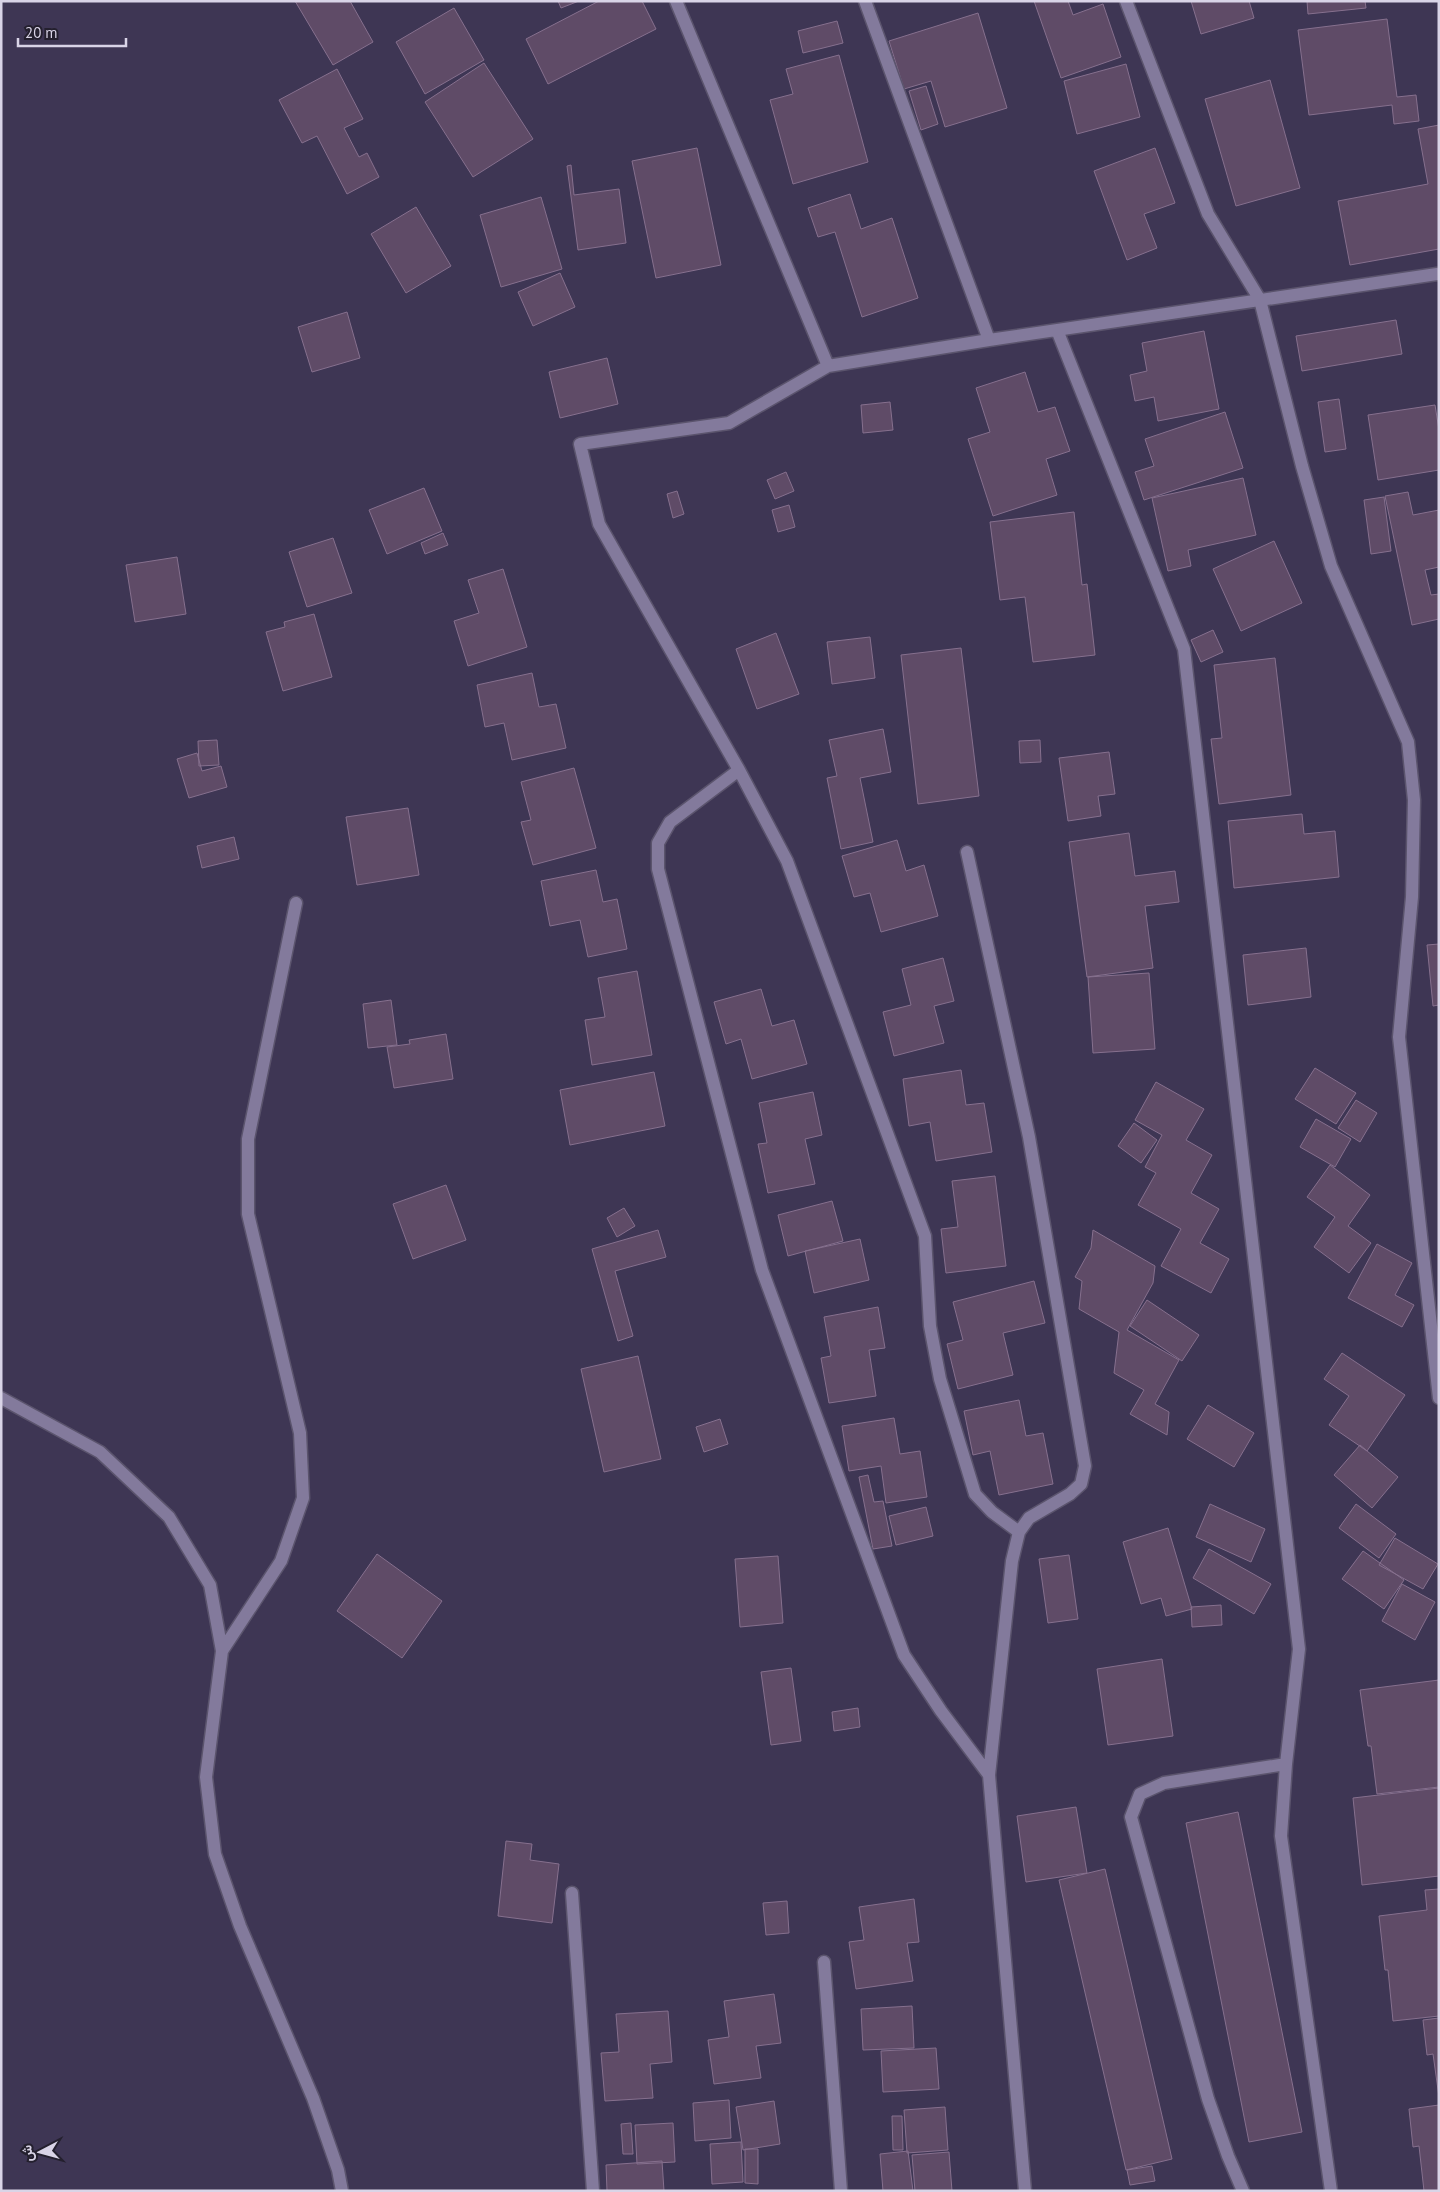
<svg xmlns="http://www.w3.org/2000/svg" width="1440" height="2192" font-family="'PT Sans',Vazirmatn,sans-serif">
	<rect width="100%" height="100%" fill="#3e3654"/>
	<path fill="#5f4b67" stroke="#86708e" d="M295 1H350L373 42 333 65Z
		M558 1H579L561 8Z
		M599 1H642L656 29 548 84 526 39Z
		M1034 1H1068L1073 15 1103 4 1121 57 1061 78Z
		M1191 1H1249L1254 18 1201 34Z
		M1307 1H1365L1366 8 1308 14Z
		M454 8 484 60 425 94 396 42Z
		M978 13 1007 108 945 127 931 81 904 89 889 41Z
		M1387 19 1397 97 1416 95 1419 121 1394 124 1392 105 1309 115 1298 30Z
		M837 21 843 43 803 53 798 31Z
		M839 55 868 162 793 184 770 100 793 94 786 69Z
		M484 63 533 139 473 177 425 102Z
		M1126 64 1140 117 1077 134 1064 81Z
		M337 69 363 119 344 128 359 157 367 153 379 177 347 194 317 136 302 143 279 100Z
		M1270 80 1300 188 1236 206 1205 99Z
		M926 86 938 124 921 130 909 91Z
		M1439 125V249L1350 265 1338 201 1428 184 1418 129Z
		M697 148 721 265 656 278 632 161Z
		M1155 148 1175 203 1144 214 1157 248 1127 260 1094 171Z
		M571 165 574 195 619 189 626 243 578 250 567 166Z
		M850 194 861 229 892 218 918 298 862 317 835 232 818 237 808 208Z
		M541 197 562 269 501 287 480 215Z
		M416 207 451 266 406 293 371 234Z
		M560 273 575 307 533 326 518 292Z
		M347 312 360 358 312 372 298 327Z
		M1396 320 1402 354 1302 371 1296 336Z
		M1204 331 1219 409 1158 421 1154 397 1135 401 1130 375 1147 371 1142 343Z
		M607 358 618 404 560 418 549 372Z
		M1025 372 1038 412 1055 407 1070 451 1046 459 1057 495 993 516 968 439 990 432 976 388Z
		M1339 399 1346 449 1325 452 1318 402Z
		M890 402 893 430 863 433 861 405Z
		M1435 405 1439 430V470L1378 480 1368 415Z
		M1225 412 1243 468 1144 500 1135 472 1154 466 1145 439Z
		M786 472 794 491 775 499 767 480Z
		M1243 478 1256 535 1188 550 1191 566 1168 571 1152 498Z
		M424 488 442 531 387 554 369 510Z
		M677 491 684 514 673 518 667 494Z
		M1408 492 1413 515 1439 510V567L1425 570 1431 595 1439 594V619L1412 625 1385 496Z
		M1384 497 1391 551 1371 554 1364 500Z
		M789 505 795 527 778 532 772 510Z
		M1074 512 1082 585 1087 584 1095 655 1033 662 1025 597 1000 600 990 522Z
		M443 533 448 545 425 554 421 543Z
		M333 538 352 593 307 607 289 552Z
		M1274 541 1302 603 1241 631 1213 569Z
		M177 557 186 614 135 622 126 565Z
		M503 569 527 647 468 666 454 621 479 613 468 580Z
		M314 614 332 677 283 691 266 632 285 627 284 622Z
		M1213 630 1223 652 1201 662 1191 640Z
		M776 633 799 694 757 709 736 649Z
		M870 637 875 678 832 684 827 642Z
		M961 648 979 796 918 804 901 655Z
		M1275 658 1291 795 1219 804 1211 739 1222 738 1214 665Z
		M532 673 539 707 556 704 566 748 512 760 504 723 485 727 477 685Z
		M883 729 891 772 860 778 873 842 841 849 827 778 837 776 829 740Z
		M217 740 219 765 199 766 198 741Z
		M1040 740 1041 762 1020 763 1019 741Z
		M1109 752 1115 794 1098 796 1101 816 1068 821 1059 758Z
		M197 753 202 771 221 766 227 787 189 798 177 759Z
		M574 768 596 848 533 865 521 822 531 820 521 782Z
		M408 808 419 875 357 885 346 817Z
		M1302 814 1304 834 1335 831 1339 877 1234 888 1228 821Z
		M1129 833 1135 876 1175 871 1179 902 1145 906 1153 968 1087 977 1069 842Z
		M234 837 239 859 202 868 197 846Z
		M897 840 906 871 924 865 938 916 881 932 870 893 854 897 842 856Z
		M596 870 603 902 617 899 627 949 588 957 580 920 550 926 541 881Z
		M1439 944V1005L1433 1006 1427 945Z
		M1306 948 1311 997 1248 1005 1243 955Z
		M943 958 954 1001 934 1006 944 1043 894 1056 883 1012 911 1005 902 969Z
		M637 971 652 1055 592 1065 585 1020 605 1017 598 978Z
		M1149 973 1155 1049 1093 1053 1088 977Z
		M761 989 772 1026 794 1020 807 1064 752 1079 741 1039 726 1044 714 1002Z
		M391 1000 397 1045 368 1048 363 1004Z
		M446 1034 453 1079 394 1088 387 1047 410 1044 409 1040Z
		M1315 1068 1356 1093 1336 1124 1295 1099Z
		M961 1070 966 1105 984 1103 992 1152 936 1161 930 1122 909 1126 903 1079Z
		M654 1072 665 1126 570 1145 560 1090Z
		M1156 1082 1204 1109 1186 1140 1212 1155 1191 1193 1219 1209 1200 1243 1229 1259 1211 1293 1161 1266 1181 1229 1138 1205 1156 1173 1145 1167 1162 1135 1135 1120Z
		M813 1092 822 1135 805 1139 815 1184 768 1193 758 1144 767 1143 759 1103Z
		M1356 1100 1377 1113 1360 1142 1338 1128Z
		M1316 1119 1351 1139 1335 1167 1300 1147Z
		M1134 1123 1157 1140 1141 1163 1118 1146Z
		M1330 1165 1370 1195 1348 1226 1371 1243 1349 1273 1314 1247 1335 1217 1307 1197Z
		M995 1176 1006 1266 946 1273 941 1229 958 1227 952 1181Z
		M446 1185 466 1240 413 1259 393 1204Z
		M832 1201 843 1241 788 1256 778 1215Z
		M624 1208 635 1226 617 1237 607 1218Z
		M658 1230 666 1257 615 1271 633 1336 618 1341 592 1249Z
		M1093 1230 1155 1266 1153 1283 1127 1330 1179 1360 1155 1404 1169 1412 1167 1435 1130 1414 1144 1390 1114 1373 1119 1332 1079 1309 1082 1281 1075 1277 1091 1248Z
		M860 1239 869 1280 814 1293 805 1251Z
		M1377 1244 1412 1263 1395 1295 1414 1305 1402 1327 1348 1298Z
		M1034 1281 1045 1323 1003 1333 1013 1375 958 1389 947 1344 963 1340 953 1302Z
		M1147 1300 1199 1335 1182 1361 1130 1326Z
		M878 1307 885 1348 869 1350 876 1396 829 1403 821 1358 831 1356 824 1317Z
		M1342 1353 1405 1395 1367 1451 1329 1425 1349 1396 1324 1379Z
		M638 1356 661 1459 604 1472 581 1369Z
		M1019 1400 1026 1436 1043 1433 1053 1484 999 1495 990 1451 973 1455 964 1411Z
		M1208 1405 1254 1433 1234 1467 1187 1439Z
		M894 1418 900 1454 920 1451 927 1497 886 1503 881 1466 849 1471 842 1426Z
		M720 1419 728 1444 704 1452 696 1427Z
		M1360 1445 1398 1477 1372 1508 1334 1475Z
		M868 1475 874 1502 883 1501 892 1546 873 1549 859 1477Z
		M1210 1504 1265 1529 1251 1562 1196 1537Z
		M1356 1504 1396 1534 1379 1558 1339 1528Z
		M926 1507 933 1536 896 1545 889 1516Z
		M1168 1528 1192 1609 1166 1616 1161 1598 1141 1604 1123 1542Z
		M1395 1538 1438 1564 1423 1589 1379 1565Z
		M1209 1549 1271 1584 1254 1614 1193 1578Z
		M1363 1551 1404 1580 1384 1609 1342 1579Z
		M377 1554 442 1601 402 1658 337 1611Z
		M1069 1555 1078 1619 1048 1623 1039 1559Z
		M778 1556 783 1623 740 1627 735 1559Z
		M1402 1584 1435 1602 1415 1640 1382 1621Z
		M1221 1605 1222 1625 1192 1627 1191 1607Z
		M1162 1659 1173 1736 1108 1745 1097 1669Z
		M791 1668 801 1741 771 1745 761 1672Z
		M1439 1680V1787L1377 1794 1371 1746H1368L1360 1690Z
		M858 1708 860 1727 834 1731 832 1712Z
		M1439 1788V1876L1362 1885 1353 1798Z
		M1076 1807 1087 1873 1026 1882 1017 1816Z
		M1238 1812 1302 2132 1249 2142 1186 1823Z
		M506 1841 532 1844 530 1860 559 1864 552 1923 498 1916Z
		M1105 1869 1172 2159 1126 2170 1059 1880Z
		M1439 1889V2016L1393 2021 1388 1970H1385L1379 1916 1427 1910 1425 1890Z
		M914 1899 919 1942 907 1943 913 1981 856 1989 849 1942 864 1940 859 1907Z
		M787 1901 789 1933 766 1935 763 1903Z
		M774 1994 781 2043 756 2046 761 2078 714 2084 708 2040 729 2037 724 2001Z
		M912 2006 914 2048 863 2050 861 2009Z
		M668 2011 672 2062 650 2064 653 2098 605 2101 601 2053 619 2052 616 2014Z
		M1439 2018V2097L1433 2054 1427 2055 1423 2020Z
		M936 2048 939 2089 883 2092 881 2051Z
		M729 2100 731 2138 695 2141 693 2103Z
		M774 2101 780 2144 743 2150 736 2107Z
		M1439 2105V2191H1424L1419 2146 1413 2147 1409 2109Z
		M945 2107 948 2150 907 2153 904 2110Z
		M892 2116H902L903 2150H893Z
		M631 2123 633 2154H623L621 2124Z
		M673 2123 675 2162 637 2164 635 2125Z
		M741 2142 743 2182 712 2184 710 2144Z
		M745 2149H758V2184L745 2183Z
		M908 2151 913 2191H883L880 2154Z
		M949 2152 952 2191H915L912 2155Z
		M662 2161 664 2191H607L606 2165Z
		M1152 2166 1155 2181 1130 2185 1127 2170Z"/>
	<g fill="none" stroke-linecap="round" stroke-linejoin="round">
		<g stroke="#5b546d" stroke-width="15">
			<path id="minor" d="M676 1 828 366
				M865 1 989 340
				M1126 1 1208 214 1260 300 1302 466 1331 566 1408 742 1414 800 1412 897 1399 1037 1439 1398
				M1057 330 1184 649 1299 1649 1286 1764 1281 1836 1331 2191
				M739 770 670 822 658 843V869L762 1270 904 1655 941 1711 989 1775
				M967 852 1029 1137 1085 1466 1081 1484 1070 1494 1029 1518 1019 1532 1012 1561 989 1775 1025 2191
				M1 1398 100 1452 169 1517 210 1585 222 1651 206 1777 215 1854 240 1926 313 2098 338 2170 342 2191
				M1019 1532 992 1512 975 1494 940 1379 930 1326 925 1236 787 861 739 770 599 524 580 444 729 423 828 366 989 340 1437 274
				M222 1651 281 1561 303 1498 300 1433 248 1214V1139L296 903
				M572 1893 593 2191
				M824 1962 841 2191
				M1243 2191 1228 2156 1208 2099 1131 1817 1140 1794 1164 1783 1286 1764"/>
		</g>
		<use href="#minor" stroke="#837a9c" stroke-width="12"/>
	</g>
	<rect width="1440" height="2192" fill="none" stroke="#d9d4e7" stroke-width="5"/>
	<g transform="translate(40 2152) rotate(264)" stroke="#24202e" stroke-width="4" paint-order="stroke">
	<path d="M0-4L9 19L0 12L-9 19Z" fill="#d9d4e7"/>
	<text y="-8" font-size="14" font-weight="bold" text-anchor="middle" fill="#d9d4e7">ش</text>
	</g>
	<path d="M18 38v8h108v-8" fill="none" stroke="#d9d4e7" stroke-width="2.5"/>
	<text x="25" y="38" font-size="15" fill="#d9d4e7" stroke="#24202e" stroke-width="4" paint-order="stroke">20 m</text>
</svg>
